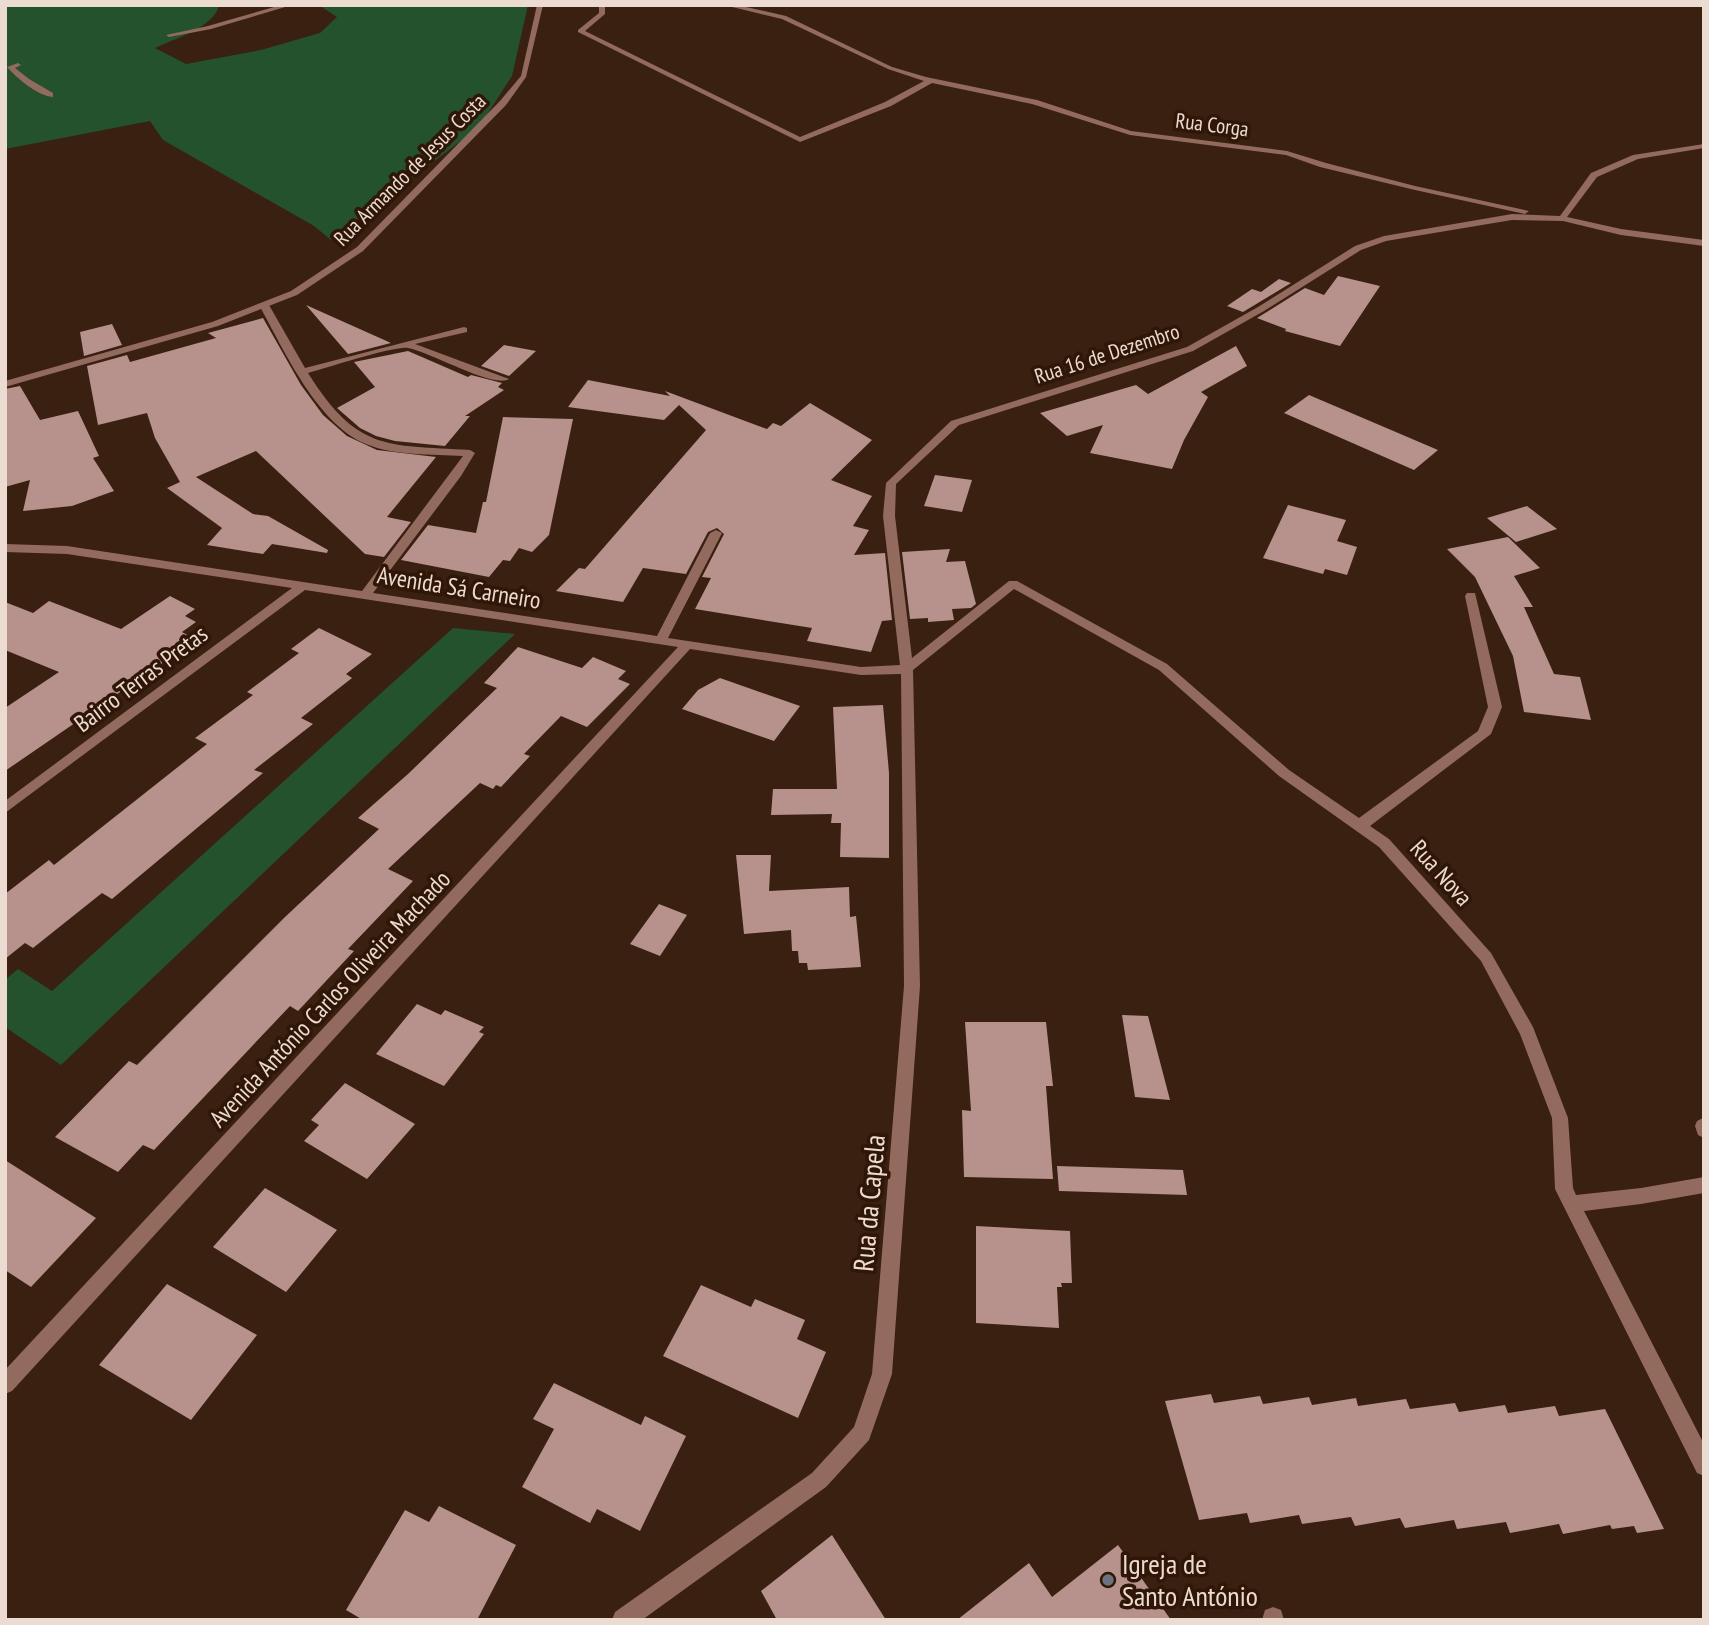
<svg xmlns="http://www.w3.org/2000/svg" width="1709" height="1625" font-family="'PT Sans Narrow',sans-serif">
	<rect width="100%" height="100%" fill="#392010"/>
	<path fill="#23522d" d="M5 5H219C215 27 174 39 155 48L186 64 261 50 320 33 337 17 319 5H528L512 76 479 127 331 240 314 226 163 140 150 121 5 149Z
		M453 628 515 634 61 1065 5 1027V980L18 969 52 991Z"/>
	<path fill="#b7918c" d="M1338 276 1380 286 1340 346 1285 331 1286 329 1257 318 1305 288 1324 295Z
		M1279 279 1291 283 1243 312 1227 306 1252 289 1261 292Z
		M306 305 391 343 348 354Z
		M263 318 301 385 323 415 347 436 377 450 436 457 387 517 411 522 384 557 365 554 256 451 196 477 253 514 268 516 328 550 327 553 272 544 263 554 207 545 222 528 167 488 180 482 155 438 147 413 98 425 87 366 127 355 130 362 216 338 208 333Z
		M112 324 122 345 84 356 80 332Z
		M504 345 536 351 509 376 481 366Z
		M1236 346 1247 366 1201 392 1208 397 1184 440 1172 469 1090 453 1103 425 1067 436 1040 413 1136 385 1148 394Z
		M408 351 468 377 471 375 502 383 498 387 504 390 465 416H470L445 446 395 441 376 436 360 428 337 408 375 387 354 362Z
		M588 380 670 396 665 391 767 429 773 423 781 426 810 403 872 440 831 480 872 496 853 526 869 530 854 555 885 553 892 620 882 621 871 652 807 641 812 628 695 609 711 578 702 577 724 534 717 528 708 532 686 574 643 568 623 602 556 591 579 568 585 569 706 430 679 405 664 420 568 407Z
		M20 386 40 420 78 411 99 456 93 458 114 491 72 506 23 511 30 480 5 487V389Z
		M1309 395 1438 450 1414 470 1284 413Z
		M503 417 573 419 549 535 532 552 519 548 510 561 503 560 489 577 401 560 428 525 476 533 483 502H486Z
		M935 475 972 480 962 512 924 506Z
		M1288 505 1346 520 1337 541 1357 547 1347 575 1325 569 1323 574 1263 558Z
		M1527 506 1557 529 1516 542 1487 518Z
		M1508 537 1540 568 1514 576 1533 607H1524L1554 674 1580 677 1591 720 1524 712 1513 656 1475 577 1447 549Z
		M950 549 946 562 965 561 976 604 971 608 952 609 954 620 928 622V618L910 619 902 552Z
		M170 596 195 609 185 616 196 622 182 632 189 636 170 650 177 653 5 771V708L59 672 5 650V602L33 613 49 601 121 629Z
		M319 628 372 654 346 674 352 678 301 718 313 724 254 770 263 773 112 899 102 893 33 948 25 943 5 959V894L49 860 54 865 207 744 195 738 253 695 247 692 299 653 291 649Z
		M518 647 582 668 593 657 626 671 618 679 630 684 587 727 561 716 524 754 530 756 501 787 496 785 493 789 480 783 388 869 413 881 348 949 354 951 298 1011 290 1006 154 1150 143 1145 118 1172 55 1137 129 1061 137 1065 285 917 379 829 358 818 408 774 497 688 484 683Z
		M720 678 800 706 774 741 682 709 698 690Z
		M883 705 889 773V858L840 857 841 823H831L832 814 771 815 773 789H837L833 707Z
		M736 855H771L769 891 849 887 850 917 856 916 861 967 808 970 807 963H799L798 951H792L791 930 744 934Z
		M659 904 687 915 660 956 630 944Z
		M417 1004 441 1015 445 1010 484 1027 479 1032 484 1034 444 1086 376 1054Z
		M1122 1015 1148 1016 1170 1100 1135 1097Z
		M965 1022H1046L1053 1086H1046L1053 1179 964 1177 962 1110 971 1111Z
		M345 1083 415 1124 367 1179 304 1141 319 1125 311 1120Z
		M5 1160 96 1218 31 1287 5 1270Z
		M1057 1166 1183 1170 1187 1195 1059 1191Z
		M265 1188 337 1230 286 1292 213 1247Z
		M976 1226 1070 1231 1072 1283H1061L1062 1287H1057L1059 1328 976 1323Z
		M167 1284 257 1335 191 1420 99 1365Z
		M701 1285 751 1307 755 1299 805 1320 797 1339 826 1352 798 1418 663 1356Z
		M554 1383 641 1425 645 1416 686 1436 640 1531 597 1509 590 1523 522 1487 554 1429 533 1419Z
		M1211 1394 1214 1403 1260 1396 1263 1404 1309 1397 1312 1405 1356 1398 1358 1406 1406 1399 1410 1409 1455 1403 1459 1412 1505 1405 1508 1413 1555 1406 1559 1416 1605 1409 1664 1529 1637 1533 1634 1526 1612 1529 1610 1525 1563 1534 1559 1524 1510 1533 1506 1522 1457 1529 1454 1520 1405 1528 1400 1518 1355 1526 1351 1517 1302 1524 1299 1515 1250 1523 1247 1513 1199 1520 1165 1401Z
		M439 1506 516 1545 477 1620H363L346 1610 405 1510 429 1522Z
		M832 1535 886 1620H777L761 1591Z
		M1118 1545 1171 1620H957L1029 1563 1052 1597Z"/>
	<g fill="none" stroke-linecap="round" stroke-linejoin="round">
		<path fill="#936a5e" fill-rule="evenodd" d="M281 5H292L211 29 169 37 166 35 208 26Z
			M599 5H605V14L585 31 800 137 885 102 924 81 888 69 782 19 724 5H737L786 16 892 67 926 77 1037 100 1131 131 1287 151 1326 163 1415 186 1529 211 1525 214 1415 190 1320 167 1286 155 1130 135 1032 104 932 83 891 106 800 142 578 32V30L599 13Z
			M18 63 21 65 15 68 29 79 53 93V97C36 95 18 79 7 67Z
			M1704 144V148L1638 159 1597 177 1567 217 1621 229 1704 240V246L1621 235 1563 221 1512 220 1386 241 1361 250 1264 311 1193 351 959 425 896 484 895 516 912 658 1009 581H1017L1167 664 1289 770 1359 818 1478 731 1488 707 1465 596 1467 593H1475L1502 707 1491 734 1370 826 1389 839 1491 953 1533 1027 1568 1118 1573 1188 1576 1195 1641 1188 1704 1177V1193L1641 1204 1584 1211 1704 1444V1476L1697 1473 1555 1189 1552 1118 1520 1034 1481 961 1379 847 1279 776 1159 670 1014 589 913 670 920 986 892 1374 869 1440 826 1487 642 1620H612L615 1612 812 1473 854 1427 872 1374 904 986 901 674 861 675 690 649 12 1391 5 1394V1370L678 647 305 590 5 813V801L292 588 67 554 5 552V544L67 546 362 591 463 456C432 454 395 456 366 444 317 424 284 350 259 305L261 303 269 305 305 368 464 327 467 328V332L415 344 509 379C494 389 428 351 408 348 393 346 327 368 308 373 357 451 385 445 470 450L475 453 461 476 373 593 657 636 710 533 716 530 722 533 668 638 861 667 900 665 883 516 886 483 951 421 1187 347 1258 307 1355 246 1384 236 1512 214 1560 216 1591 173 1633 155Z
			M1703 1118 1704 1119V1138L1698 1135 1695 1126 1697 1121Z
			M1273 1607 1281 1610 1284 1620H1262L1265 1610Z"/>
		<path fill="#936a5e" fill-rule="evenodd" d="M537 5H543L526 77 506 105 363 251 297 295 218 326 5 387V381L212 322 291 291 357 247 500 101 521 76Z"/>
	</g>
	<circle fill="#6b7280" stroke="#2f1606" stroke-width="2.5" cx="1108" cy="1580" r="7"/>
	<g text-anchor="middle" stroke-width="7" stroke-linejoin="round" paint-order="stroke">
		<g font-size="21" fill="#ecdbd1" stroke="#2f1606">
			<text transform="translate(1212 125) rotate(7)" y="7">Rua Corga</text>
			<text transform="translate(410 170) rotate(-45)" y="7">Rua Armando de Jesus Costa</text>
			<text transform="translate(1107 354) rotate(-18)" y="7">Rua 16 de Dezembro</text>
		</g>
		<g font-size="24" fill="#ecdbd1" stroke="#2f1606">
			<text transform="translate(459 588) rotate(9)" y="8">Avenida Sá Carneiro</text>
			<text transform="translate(141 679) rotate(-37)" y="8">Bairro Terras Pretas</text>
			<text transform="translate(1441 873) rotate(48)" y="8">Rua Nova</text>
			<text transform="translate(330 999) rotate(-47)" y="8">Avenida António Carlos Oliveira Machado</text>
		</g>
		<g font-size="28" fill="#ecdbd1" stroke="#2f1606">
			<text transform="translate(869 1203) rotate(-85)" y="10">Rua da Capela</text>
		</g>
		<g font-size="28" fill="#ecdbd1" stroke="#2f1606" text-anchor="start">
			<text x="1122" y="1574">Igreja de<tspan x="1122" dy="32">Santo António</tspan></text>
		</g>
	</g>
	<rect width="1709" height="1625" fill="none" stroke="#ecdbd1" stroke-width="14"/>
</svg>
